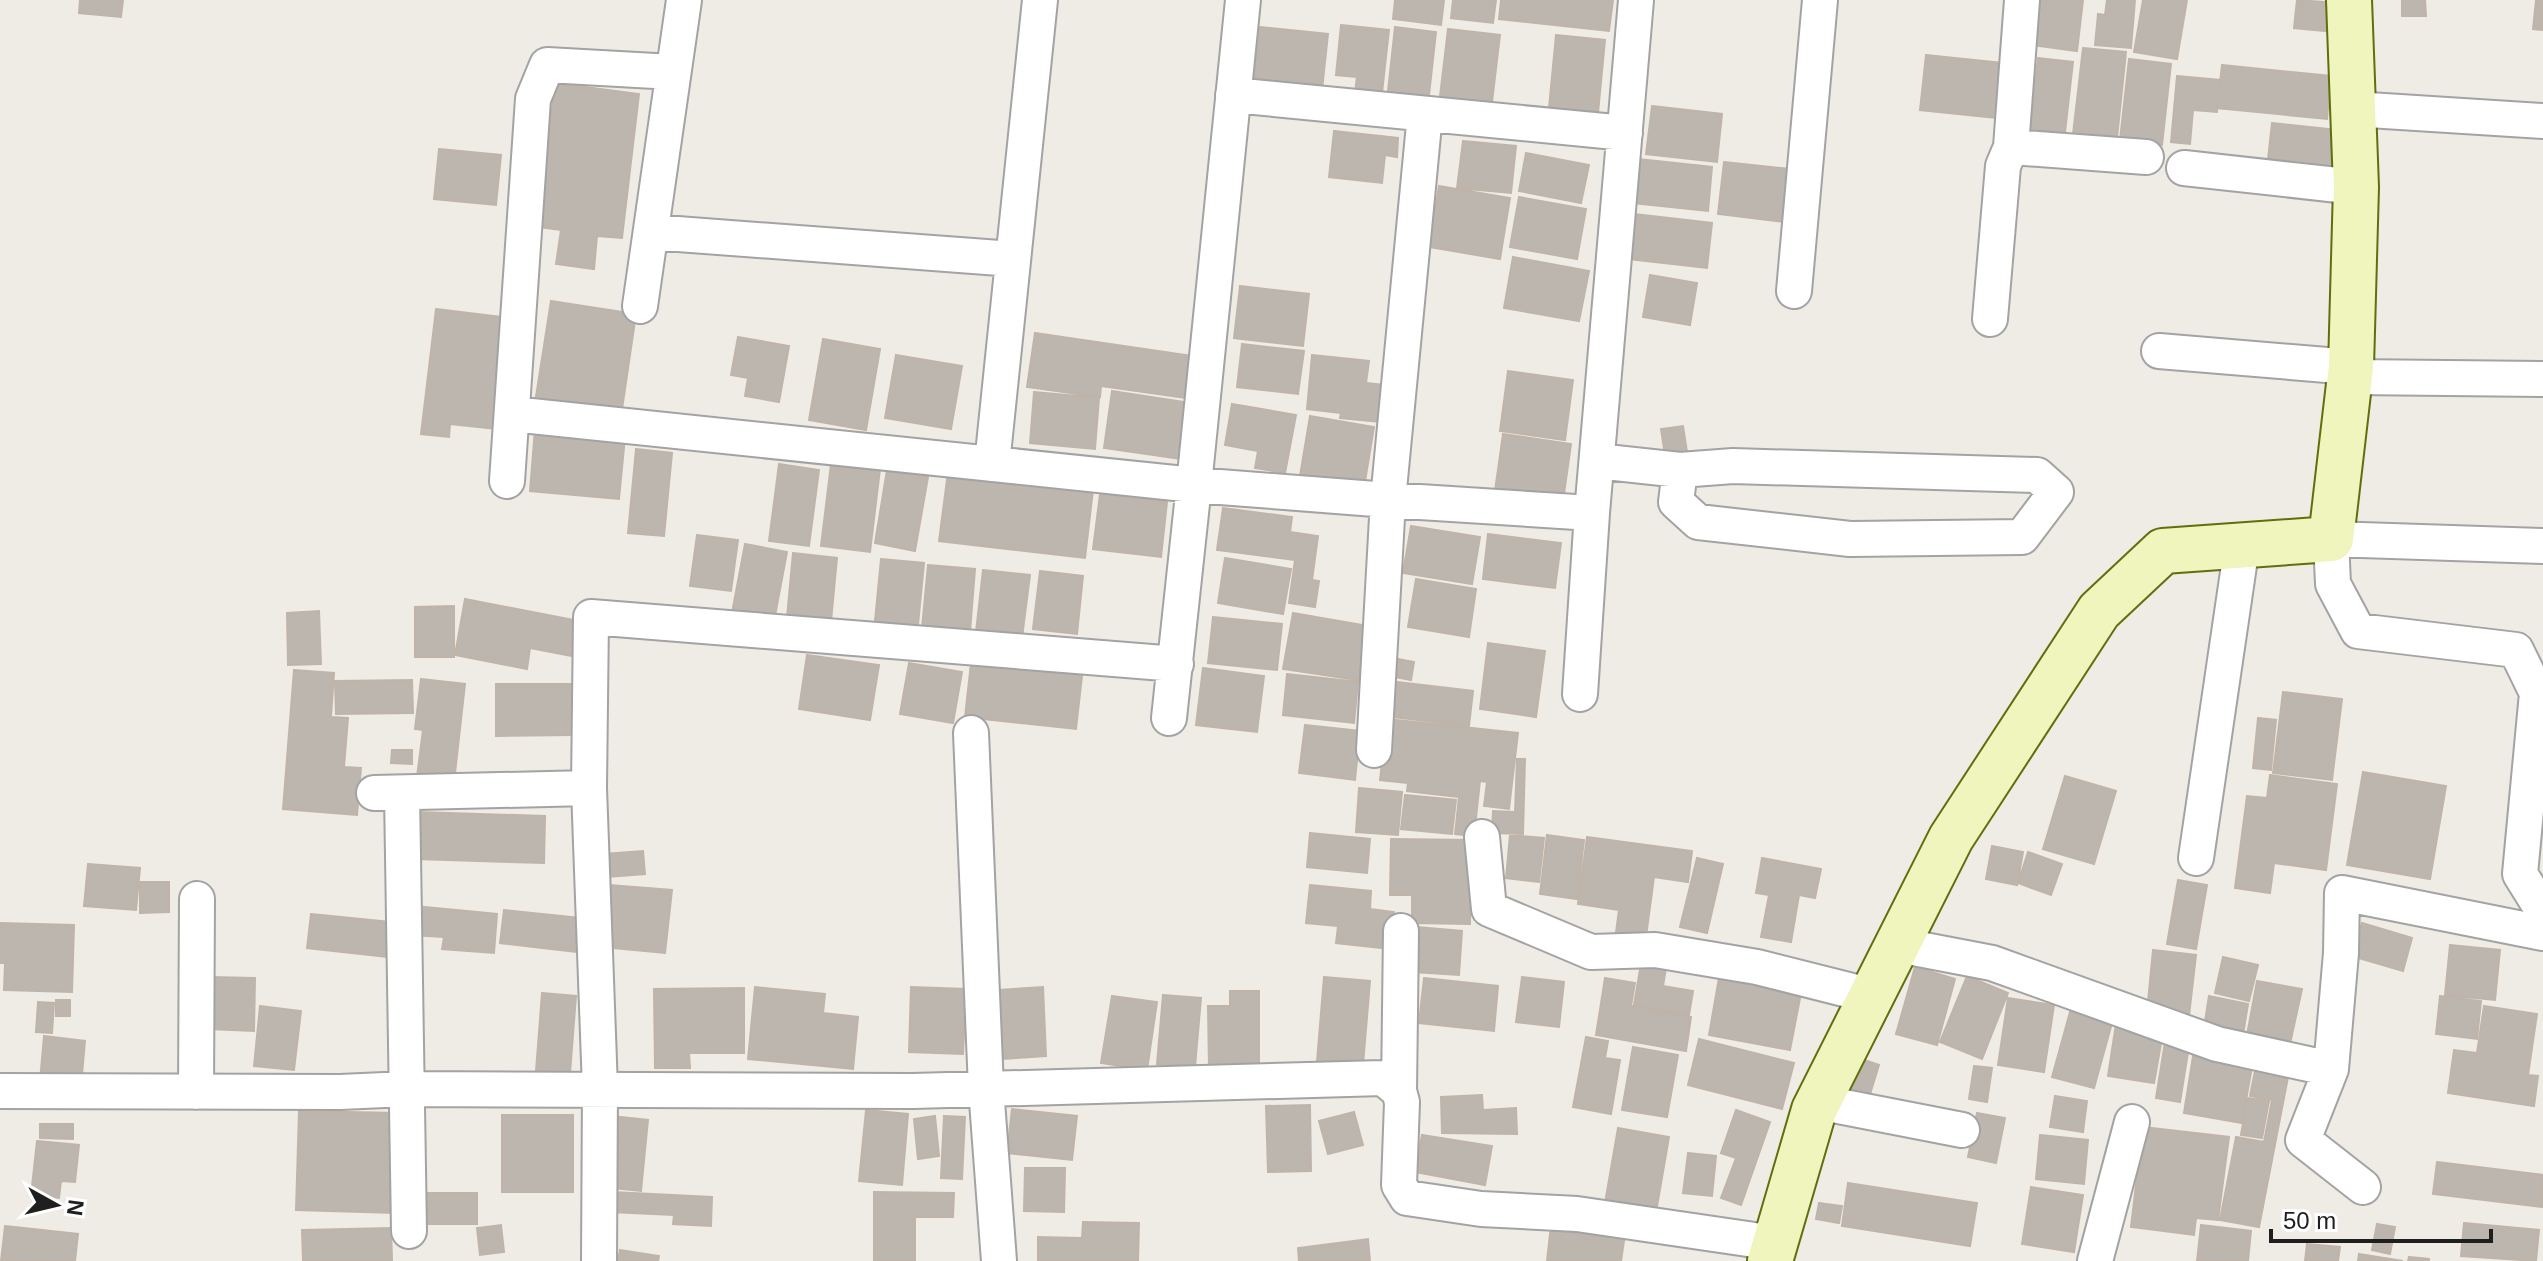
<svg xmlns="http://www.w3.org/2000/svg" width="2543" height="1261" font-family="Helvetica,sans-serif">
	<rect width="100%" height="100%" fill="#efece6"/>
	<path fill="#bcb6af" stroke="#c0b4a9" stroke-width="2" d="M80 0H123L121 17 79 13Z
		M1395 0H1444L1441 25 1393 19Z
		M1453 0H1496L1493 23 1451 18Z
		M1501 0H1613L1609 31 1499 19Z
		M2038 0H2083L2077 51 2032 45Z
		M2107 0H2135L2131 48 2095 45 2098 14 2105 15Z
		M2143 0H2187L2177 59 2134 52Z
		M2297 0 2337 3 2334 32 2294 28Z
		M2402 0H2425L2426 16H2402Z
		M2536 0H2543V30L2533 29Z
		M1341 25 1389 30 1381 102 1354 100 1357 77 1336 75Z
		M1260 27 1328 34 1322 90 1254 83Z
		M1395 27 1436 32 1428 104 1387 100Z
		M1448 29 1500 35 1490 119 1438 113Z
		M1556 35 1605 40 1598 113 1549 108Z
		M2083 48 2126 52 2117 138 2073 134Z
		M1926 55 2002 63 1996 118 1920 110Z
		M2038 58 2073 62 2064 141 2029 137Z
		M2129 59 2171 64 2162 145 2120 140Z
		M2222 65 2331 76 2327 119 2217 108Z
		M2177 76 2220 80 2217 112 2193 110 2190 144 2171 142Z
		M555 83 639 94 622 238 597 236 594 269 556 264 561 230 538 227Z
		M1652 106 1722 114 1717 162 1646 154Z
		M2272 123 2337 130 2333 166 2268 159Z
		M1334 131 1398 138 1397 157 1385 155 1382 183 1329 177Z
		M1463 141 1516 146 1511 193 1457 188Z
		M439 149 501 155 496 205 434 199Z
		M1526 153 1589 165 1581 203 1519 191Z
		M1638 159 1712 167 1708 211 1633 203Z
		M1724 162 1790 169 1784 222 1718 214Z
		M1439 186 1510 198 1500 259 1429 247Z
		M1519 197 1586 209 1577 259 1510 247Z
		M1634 214 1712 223 1707 268 1629 259Z
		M1513 257 1589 271 1579 321 1504 308Z
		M1650 275 1697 283 1690 325 1643 317Z
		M1240 286 1309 294 1303 346 1234 338Z
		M551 301 636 314 621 416 535 403Z
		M436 309 509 318 496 429 450 424 449 437 421 434Z
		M1035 333 1193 356 1187 398 1101 386 1100 397 1027 387Z
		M738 337 789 346 779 402 745 396 748 378 731 375Z
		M823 339 880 349 866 430 809 420Z
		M1242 344 1304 351 1298 394 1237 387Z
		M896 355 962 366 951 429 885 418Z
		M1312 355 1369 361 1366 383 1384 385 1380 422 1340 418 1341 413 1307 409Z
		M1508 371 1573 380 1565 440 1500 431Z
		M1112 391 1191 403 1182 459 1104 448Z
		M1034 392 1099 398 1095 449 1030 443Z
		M1232 404 1296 415 1285 473 1255 468 1258 451 1225 445Z
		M1310 416 1374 427 1364 487 1300 476Z
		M1683 426 1687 452 1665 455 1661 429Z
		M535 429 625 437 619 499 530 491Z
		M1503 434 1571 444 1562 508 1494 498Z
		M636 449 672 453 664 536 628 533Z
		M779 464 819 470 809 546 769 541Z
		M831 464 880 469 870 552 821 546Z
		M887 470 928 477 915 551 875 543Z
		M948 472 1093 490 1085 558 939 541Z
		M1100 494 1167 502 1161 557 1093 549Z
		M1223 508 1292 517 1290 532 1318 536 1312 580 1319 581 1315 607 1289 603 1295 560 1217 550Z
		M1411 526 1480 537 1472 584 1403 573Z
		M1488 534 1561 543 1555 588 1483 579Z
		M697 535 738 540 731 591 690 586Z
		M745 544 787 552 774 621 732 613Z
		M793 553 837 558 831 621 787 617Z
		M1225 558 1291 569 1283 614 1218 603Z
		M881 559 924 563 917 635 874 631Z
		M928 565 975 569 970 632 922 628Z
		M983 570 1030 575 1022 638 976 632Z
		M1040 571 1083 576 1077 634 1033 629Z
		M1416 579 1476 589 1469 637 1408 627Z
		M465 599 579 621 572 656 530 648 527 669 455 655Z
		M454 606V657H415V607Z
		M319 611 321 664 288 665 287 613Z
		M1293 613 1374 627 1365 681 1283 669Z
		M1213 617 1282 624 1277 670 1208 663Z
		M1488 643 1545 651 1536 717 1480 709Z
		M807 655 879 665 870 720 799 709Z
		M1398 659 1414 662 1411 680 1395 677Z
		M909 663 962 672 953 723 900 714Z
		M971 663 1082 676 1076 729 965 717Z
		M1203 668 1264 676 1257 732 1196 725Z
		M294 670 334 673 331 717 348 718 344 767 361 768 357 815 283 809Z
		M1287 674 1358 682 1354 723 1283 715Z
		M421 679 465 684 454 782 417 777 423 730 415 729Z
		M412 680 413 713 336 714 335 681Z
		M1397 682 1473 691 1469 726 1393 717Z
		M496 684H573L574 735 496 736Z
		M2283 692 2342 699 2332 780 2273 773Z
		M2258 718 2276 720 2271 770 2253 768Z
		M1387 719 1518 733 1509 809 1484 806 1487 782 1480 781 1474 836 1455 834 1459 797 1407 791 1408 783 1380 780Z
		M1305 725 1360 731 1355 780 1299 773Z
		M392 750H412V764L391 763Z
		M1517 759H1525L1523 834 1492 833 1493 811 1515 812Z
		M2363 772 2446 786 2430 879 2347 865Z
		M2270 775 2337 784 2326 870 2274 863 2270 893 2235 888 2247 796 2267 798Z
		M2065 776 2116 791 2094 864 2043 849Z
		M1359 788 1402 792 1398 835 1356 832Z
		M1405 795 1456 800 1452 834 1401 829Z
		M416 812 545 816 544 863 415 859Z
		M1310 833 1370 839 1367 873 1307 867Z
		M1510 835 1544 838 1539 882 1506 878Z
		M1547 835 1584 840 1577 899 1540 894Z
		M1587 837 1692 851 1688 882 1654 877 1645 944 1615 940 1619 910 1578 904Z
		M1391 839 1471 840 1470 924 1412 923V895H1390Z
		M1992 846 2023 852 2017 885 1986 879Z
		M643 851 645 874 607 877 604 854Z
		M2028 852 2062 864 2051 895 2018 883Z
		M1697 858 1723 864 1707 933 1680 927Z
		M1762 858 1821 869 1815 898 1799 895 1791 942 1761 937 1769 895 1756 893Z
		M88 864 140 868 136 910 84 906Z
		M2178 880 2207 885 2196 949 2167 944Z
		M140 882H169V912L140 913Z
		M609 885 672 890 665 953 603 947Z
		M1310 885 1371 891 1370 909 1394 912 1390 949 1336 943 1338 926 1306 923Z
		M414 906 497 914 494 953 442 949 444 937 412 935Z
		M504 910 580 918 576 952 500 943Z
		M311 914 390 922 387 957 307 948Z
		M0 923 74 925 72 992 4 990 5 963H0Z
		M2362 923 2412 938 2403 971 2352 956Z
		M1417 927 1462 931 1459 975 1413 972Z
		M2450 945 2500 950 2495 1000 2445 995Z
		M2153 950 2196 955 2189 1016 2147 1012Z
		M2223 957 2258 965 2249 1001 2215 993Z
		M1641 964 1666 968 1663 986 1693 991 1689 1015 1634 1005Z
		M1915 967 1955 979 1937 1045 1896 1034Z
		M1967 976 2008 993 1982 1059 1940 1042Z
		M210 977 255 978 254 1031 209 1029Z
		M1324 977 1370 981 1363 1065 1317 1061Z
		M1522 977 1564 982 1559 1027 1516 1022Z
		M1424 978 1498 986 1494 1031 1419 1023Z
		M1605 978 1635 983 1631 1006 1691 1017 1686 1051 1596 1035Z
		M1719 978 1801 993 1790 1050 1709 1035Z
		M2257 981 2302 989 2290 1044 2247 1035Z
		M755 987 825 994 823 1013 858 1017 853 1069 748 1059Z
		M911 987 966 989 963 1054 909 1052Z
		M1043 987 1046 1056 1002 1059 999 990Z
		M744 988V1053H689L690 1068H655L654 989Z
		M1230 991H1259V1067L1209 1068 1208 1006H1230Z
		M542 993 576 996 570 1073 536 1071Z
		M1163 995 1201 998 1195 1067 1157 1064Z
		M1112 996 1157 1002 1147 1070 1101 1063Z
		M2209 996 2248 1004 2242 1041 2203 1034Z
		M2440 996 2481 1001 2477 1039 2436 1034Z
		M2008 998 2054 1005 2044 1072 1998 1065Z
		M56 1000H70V1016H56Z
		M38 1002 54 1003 52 1033 36 1032Z
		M260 1006 301 1011 294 1070 254 1066Z
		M2484 1006 2537 1014 2528 1075 2538 1076 2534 1106 2448 1093 2454 1050 2477 1053Z
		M2070 1012 2112 1023 2094 1088 2052 1077Z
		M2116 1024 2163 1032 2154 1083 2108 1076Z
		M44 1036 85 1041 81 1086 40 1081Z
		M1586 1037 1608 1041 1605 1058 1620 1060 1611 1114 1573 1107Z
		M1699 1039 1794 1063 1782 1109 1688 1085Z
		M2165 1042 2189 1046 2180 1102 2156 1098Z
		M1633 1047 1678 1055 1667 1117 1622 1110Z
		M2194 1050 2253 1061 2242 1123 2184 1113Z
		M1858 1058 1879 1065 1867 1104 1845 1097Z
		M1974 1066 1992 1068 1987 1102 1969 1099Z
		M2256 1066 2289 1072 2259 1227 2220 1220 2236 1137 2264 1142 2272 1100 2250 1096Z
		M1482 1095 1483 1110 1516 1108 1517 1134 1442 1133 1441 1097Z
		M2055 1096 2087 1101 2083 1132 2050 1127Z
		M2247 1098 2269 1101 2262 1138 2241 1135Z
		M1310 1105 1311 1171 1268 1172 1266 1106Z
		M1012 1109 1077 1116 1072 1160 1007 1153Z
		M866 1110 908 1114 902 1185 859 1181Z
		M1736 1110 1770 1122 1741 1205 1721 1198 1736 1158 1721 1153Z
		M299 1111 398 1113 395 1213 296 1210Z
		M1354 1112 1363 1145 1328 1154 1319 1121Z
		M1977 1113 2005 1118 1996 1163 1968 1157Z
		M502 1115H573V1192H502Z
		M611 1116 648 1120 641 1191 603 1187Z
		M935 1116 939 1156 918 1159 914 1119Z
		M944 1116 965 1117 962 1179 941 1178Z
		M40 1124H73V1139L40 1138Z
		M2143 1127 2229 1137 2218 1220 2196 1218 2194 1235 2131 1227Z
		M1618 1128 1669 1137 1656 1212 1605 1203Z
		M1422 1135 1492 1146 1485 1185 1415 1172Z
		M2040 1135 2088 1140 2084 1184 2036 1179Z
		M37 1141 79 1145 75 1182 61 1181 59 1198 31 1195Z
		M1688 1153 1716 1156 1712 1196 1683 1193Z
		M2437 1162 2543 1175V1207L2433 1194Z
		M1025 1168H1065L1064 1212 1024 1211Z
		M1848 1183 1977 1203 1970 1246 1842 1226Z
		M2031 1187 2083 1195 2074 1252 2022 1244Z
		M612 1192 712 1197 711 1226 673 1224 674 1215 611 1212Z
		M874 1192 954 1193 953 1217H915V1261H874Z
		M419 1193H477V1224H419Z
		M1819 1203 1842 1206 1839 1223 1816 1219Z
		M1083 1222 1139 1223 1138 1261H1038V1237L1082 1238Z
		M2464 1223 2539 1230 2536 1261 2461 1256Z
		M2377 1224 2395 1227 2390 1254 2372 1250Z
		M501 1225 504 1252 480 1255 477 1228Z
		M1551 1225 1625 1234 1621 1261H1547Z
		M2201 1225 2251 1231 2248 1261H2197Z
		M5 1226 78 1234 75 1261H1Z
		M391 1228 392 1261H303L302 1230Z
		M1368 1239 1370 1261H1299L1298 1248Z
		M2307 1244 2340 1247 2338 1261H2305Z
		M620 1250 659 1256 658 1261H618Z
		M2359 1254 2403 1261H2358Z
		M2409 1257 2429 1259V1261H2408Z"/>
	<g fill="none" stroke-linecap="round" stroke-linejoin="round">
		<g stroke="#a3a3a3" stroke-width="38">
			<path id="street" d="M1233 95 1625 133
				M2353 109 2543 121
				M2011 147 2146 157
				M2184 168 2356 187
				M651 232 1013 259
				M1794 291 1820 0
				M640 306 684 0
				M1990 319 2003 166 2011 147 2022 0
				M2159 351 2351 367
				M2351 377 2543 379
				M512 414 1194 485 1243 0
				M1597 461 1680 470 1733 466 2037 475 2056 492 2022 537 1850 539 1698 522 1676 502 1680 470
				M992 464 1040 0
				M507 481 533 99 547 65 673 72
				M2543 546 2331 539 2333 584 2358 631 2516 650 2537 693 2520 874 2543 911
				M1580 694 1592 513 1636 0
				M1169 718 1194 485 1388 500 1425 114
				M971 733 986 1088 999 1261
				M1374 750 1388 500 1592 513
				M374 793 589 788
				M402 793 409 1231
				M1482 837 1489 909 1591 952 1655 950 1757 967 1872 996
				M2196 858 2242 545
				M1898 945 1992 963 2217 1044 2331 1069
				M0 1091 340 1092 407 1089 913 1091 1383 1078 1399 1091 1402 1102 1399 1185 1407 1198 1481 1209 1577 1214 1775 1243
				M1399 1091 1401 931
				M196 1092 197 899
				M1818 1102 1962 1130
				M2363 1187 2303 1140 2331 1069 2341 953 2342 893 2543 933
				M599 1261 600 1089 589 788 591 617 1176 664
				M2095 1261 2132 1122"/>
		</g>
		<g stroke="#5f6f0c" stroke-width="48">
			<path id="secondary" d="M1770 1261 1814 1110 1951 838 2099 611 2163 551 2331 539 2351 367 2356 187 2349 0"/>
		</g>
		<use href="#street" stroke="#fff" stroke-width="34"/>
		<use href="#secondary" stroke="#eff5bd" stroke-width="44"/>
	</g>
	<g transform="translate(56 1205) rotate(98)" stroke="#ffffff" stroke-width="6" paint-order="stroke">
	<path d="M0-6L14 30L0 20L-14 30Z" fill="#1f1f1f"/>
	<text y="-12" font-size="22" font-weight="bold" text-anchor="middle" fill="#1f1f1f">N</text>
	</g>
	<path d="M2271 1229v12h220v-12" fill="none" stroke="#1f1f1f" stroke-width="4"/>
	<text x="2283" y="1229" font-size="24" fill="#1f1f1f" stroke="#ffffff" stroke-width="6" paint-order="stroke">50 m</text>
</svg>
